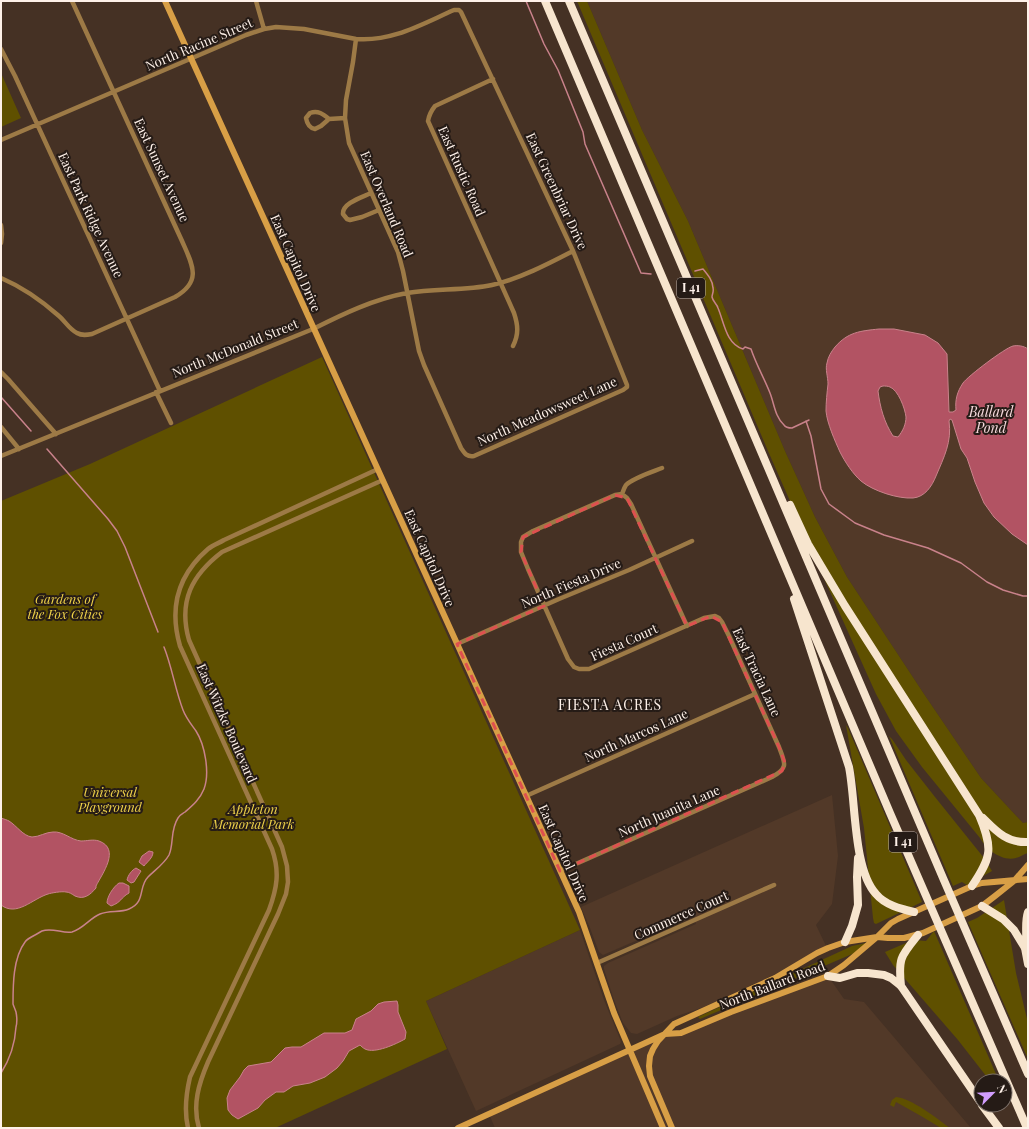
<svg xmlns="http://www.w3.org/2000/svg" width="1029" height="1129" font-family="'Playfair Display',serif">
	<rect width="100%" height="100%" fill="#453124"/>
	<path fill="#523928" d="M587 1H1028V822L1023 823 981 778 924 694 847 577 815 517 785 451 688 221 642 130Z
		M832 795 838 856 832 904 816 925 827 948 808 959 704 1007 677 1016 637 1034 631 1033 623 1023 614 1000 604 969V966L608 963 696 924 693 916 603 955 599 952 590 928 581 907Z
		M580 930 604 1000 620 1039 621 1042 620 1044 476 1111 426 1001Z
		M828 976 844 999 864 1002 971 1128H495L489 1114 665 1034 681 1033Z"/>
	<path fill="#5f5000" d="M577 1H587L642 130 688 221 785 451 815 517 847 577 924 694 981 778 1023 823 1028 822V853C1024 854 1020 857 1016 858 1002 862 986 849 980 838L922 767 896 731 876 694 826 583 768 451Z
		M1 73 21 118 1 127Z
		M322 357 580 930 426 1001 447 1049 275 1128H1V501L90 464Z
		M846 725 848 728 922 902 876 924 874 923 873 918 864 828Z
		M889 736 892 739 906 760 935 797 984 858 992 871 967 885 962 882 953 886Z
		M1004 900 1016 973 1028 1023V1059L968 922 977 918Z
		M934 931 999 1081H990L958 1040 893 965 885 952 913 940 926 941Z
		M866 943 871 946 700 1019 698 1017 852 946Z
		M896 1097C911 1098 938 1119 950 1128H941L921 1116 896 1102 894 1107 890 1105 892 1100Z"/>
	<path fill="#b25363" stroke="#c9828b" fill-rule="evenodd" d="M879 329H894L925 335 938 343 947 354 949 412H953L956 410C955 400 957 392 963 383 968 376 1005 348 1013 346 1018 345 1024 346 1028 349V545L1012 534 994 517 984 503 975 482 967 458 961 449 952 420 950 419 949 421C952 442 944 457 936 476 932 486 925 497 913 498 898 499 873 491 861 481 853 474 845 462 840 452 835 441 827 423 826 411 826 402 827 393 828 384 828 377 825 369 827 363 828 357 831 352 835 347 848 332 860 331 879 329ZM883 386C885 386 888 386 890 387 898 390 905 408 906 417 906 424 903 431 898 437L893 436C884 422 880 407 878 391L880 387Z
		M1 818C4 819 7 820 9 821 17 826 23 836 32 837 39 837 46 832 53 832 63 831 71 840 81 841 87 841 93 839 99 841 121 849 102 874 96 886V888C90 895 84 900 75 896 72 894 69 892 66 892 62 891 51 893 48 894 32 899 17 917 1 905Z
		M149 851 153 852C153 858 147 862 144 866L139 862 142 856Z
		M136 868 141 871 134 882 131 883 127 880C128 875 132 870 136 868Z
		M119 883H123L129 886V893C120 898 122 902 111 906L107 903C107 897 113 887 119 883Z
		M397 1001 398 1005V1012L406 1032 405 1039C396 1044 375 1054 365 1049 363 1048 361 1046 360 1045L349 1051 343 1061 337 1068 325 1077 310 1083 293 1086 284 1092H276L265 1100 258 1108 238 1119 232 1115 228 1110 227 1098 230 1090 240 1077 244 1070 248 1066 271 1062 285 1048 292 1047H301L324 1033H345L352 1030 356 1019 371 1011 378 1004 384 1002Z"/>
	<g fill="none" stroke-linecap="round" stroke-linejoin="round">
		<path stroke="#c9828b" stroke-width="1.5" d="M526 1 544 44 558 70 583 132 585 144 641 273 651 274
			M695 271 703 269C708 275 713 281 713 288 714 292 712 294 712 297 713 302 717 304 718 308 724 322 726 344 743 349L745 347 751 349C756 364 764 378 770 393 774 403 775 417 784 425 786 428 789 428 792 428L809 420
			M1 397 31 431
			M806 421 811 436 821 489 829 504 855 523 884 535 928 548 961 563 987 582 1003 590 1023 596H1028
			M47 449 108 519 117 531 125 547 158 632
			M1 1073C10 1059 15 1044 16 1027 17 1023 17 1017 16 1012 15 1009 14 1007 13 1004 13 985 13 958 25 942 27 939 31 937 35 935 37 934 40 932 42 931 52 927 63 934 72 932 83 929 90 918 100 914 110 910 120 913 129 909 146 902 138 887 148 877 155 870 164 864 169 855 174 844 170 830 178 818 179 815 182 814 185 812 193 805 200 799 204 789 210 773 205 745 196 731 191 724 186 718 183 710 175 689 172 667 164 647"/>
		<path stroke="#9d7a46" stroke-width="4.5" d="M256 1 264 29
			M1 49 15 76 160 391
			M493 79 435 106C431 111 429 115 428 121L514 313C518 325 519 334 513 346
			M329 119C323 114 318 110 310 113L306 118C307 124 309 128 315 129L321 126 329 119 345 118
			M1 140 246 35 264 29 276 27 304 29 356 39C392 42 422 24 454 10H459L461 12 573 251 627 385V387L623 390 474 456C467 457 465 454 461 448L424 365 419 351 403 271 398 252 349 143 345 118 346 100 353 62 356 39
			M371 193C363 197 342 203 343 214L347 219 350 220 362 217 379 210
			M1 225 2 234 1 243
			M1 278C22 287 42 301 59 316 65 321 69 329 77 333 82 336 87 335 92 334L175 297C203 281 192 264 182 241L72 1
			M1 372 8 379 56 434
			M156 392 171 423
			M1 427 19 449
			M1 456 313 329C343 314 374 299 407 293 435 288 464 291 492 285 519 279 548 264 573 251
			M622 494C623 492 624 488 626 485 633 478 652 472 662 468
			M457 644 559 599 629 570 692 541
			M526 796 755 694
			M560 871 772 777C789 768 785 763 779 747L729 636 722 622 719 618 715 616 704 618 589 669H579L574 667 568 659 528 569 521 552V542L523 537 533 531 615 495 622 494 627 498 631 504 687 626
			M597 963 774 885
			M188 1128C184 1111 186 1094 190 1077L269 910C277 888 280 872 272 849L180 646C169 608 178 575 208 549 213 545 219 543 224 540L378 469
			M199 1128C192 1105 199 1083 208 1062L278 914 286 894 288 882 287 866 282 847 189 640C178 601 192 575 222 552L383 480"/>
		<path stroke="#d89f46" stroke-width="6" d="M165 1 579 912 614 1013 663 1128
			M458 1128 665 1034 681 1033 731 1012 828 976 844 965 877 937 891 923 898 919 972 886 982 883 1028 879
			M672 1128 650 1076 649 1066 650 1056 653 1049 658 1041 674 1024 775 978 817 953 828 948 845 942 877 937 888 938H904L923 933 982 906 995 896 1014 881 1028 865"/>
		<path stroke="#f7e5ce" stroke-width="8" d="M545 1 890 813 1027 1128
			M569 1 943 878 1028 1074
			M790 505 808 544 845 606 979 815C993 848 992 857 972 886
			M794 599 849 767C856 802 853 869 876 894 885 905 901 909 914 912
			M983 818C997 832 1007 843 1028 842
			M982 906 1003 919 1014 930 1025 948 1028 964
			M845 942 852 926 858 905 857 877 858 858
			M1025 948C1028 936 1024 924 1028 912
			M828 976 840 978 857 973H868L884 975 891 978 901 986 981 1103
			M901 986C898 958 901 956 918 935
			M982 1105 999 1128"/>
	</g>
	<path fill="none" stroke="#de504f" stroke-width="3" stroke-dasharray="8 5" stroke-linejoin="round" d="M615 495 627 498 687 626 711 616 722 622 779 747 785 763 782 771 560 871 457 644 544 606 521 552 523 537Z"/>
	<g text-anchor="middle" stroke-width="4" stroke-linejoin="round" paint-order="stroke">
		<g fill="#251b16" stroke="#bdb1aa" stroke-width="1">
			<rect x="677" y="278" width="28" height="20" rx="3"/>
			<rect x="889" y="832" width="28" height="20" rx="3"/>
		</g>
		<g font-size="12" font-weight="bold" fill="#fef1e9">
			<text x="691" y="292">I 41</text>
			<text x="903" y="846">I 41</text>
		</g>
		<g font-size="13" fill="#fef1e9" stroke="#251b16">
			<text transform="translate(199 44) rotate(-23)" y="5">North Racine Street</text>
			<text transform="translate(162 170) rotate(65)" y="5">East Sunset Avenue</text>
			<text transform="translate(462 171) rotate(66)" y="5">East Rustic Road</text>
			<text transform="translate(557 191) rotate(65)" y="5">East Greenbriar Drive</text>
			<text transform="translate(387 204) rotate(67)" y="5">East Overland Road</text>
			<text transform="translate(91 215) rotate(65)" y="5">East Park Ridge Avenue</text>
			<text transform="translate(296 263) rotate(66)" y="5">East Capitol Drive</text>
			<text transform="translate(235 348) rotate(-22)" y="5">North McDonald Street</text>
			<text transform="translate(547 411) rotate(-24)" y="5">North Meadowsweet Lane</text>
			<text transform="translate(430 558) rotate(66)" y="5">East Capitol Drive</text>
			<text transform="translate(571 583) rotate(-23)" y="5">North Fiesta Drive</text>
			<text transform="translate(624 642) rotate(-24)" y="5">Fiesta Court</text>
			<text transform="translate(757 672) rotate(65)" y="5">East Tracia Lane</text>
			<text transform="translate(227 723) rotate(66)" y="5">East Witzke Boulevard</text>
			<text transform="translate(636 735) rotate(-24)" y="5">North Marcos Lane</text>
			<text transform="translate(669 811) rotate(-24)" y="5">North Juanita Lane</text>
			<text transform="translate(564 853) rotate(66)" y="5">East Capitol Drive</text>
			<text transform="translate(681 915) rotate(-24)" y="5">Commerce Court</text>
			<text transform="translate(772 985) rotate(-21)" y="5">North Ballard Road</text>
		</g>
		<g font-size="13" font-style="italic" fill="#eed149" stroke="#251b16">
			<text x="65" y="604">Gardens of<tspan x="65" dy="15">the Fox Cities</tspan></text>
			<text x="110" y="797">Universal<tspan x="110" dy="15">Playground</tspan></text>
			<text x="253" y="814">Appleton<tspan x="253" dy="15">Memorial Park</tspan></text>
		</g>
		<g font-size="14" font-style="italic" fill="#f5d9dc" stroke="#251b16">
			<text x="991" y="417">Ballard<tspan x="991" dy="16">Pond</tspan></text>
		</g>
		<g font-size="14" letter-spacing="1" fill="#fef1e9" stroke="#251b16">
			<text x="610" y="710">FIESTA ACRES</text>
		</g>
	</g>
	<rect width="1029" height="1129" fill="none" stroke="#fef1e9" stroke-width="4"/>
	<g transform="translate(993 1093) rotate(66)"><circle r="19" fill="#251b16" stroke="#7c716a"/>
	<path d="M0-3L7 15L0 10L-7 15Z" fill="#d19dfe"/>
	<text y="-6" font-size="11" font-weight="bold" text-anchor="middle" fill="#fef1e9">N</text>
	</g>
</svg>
